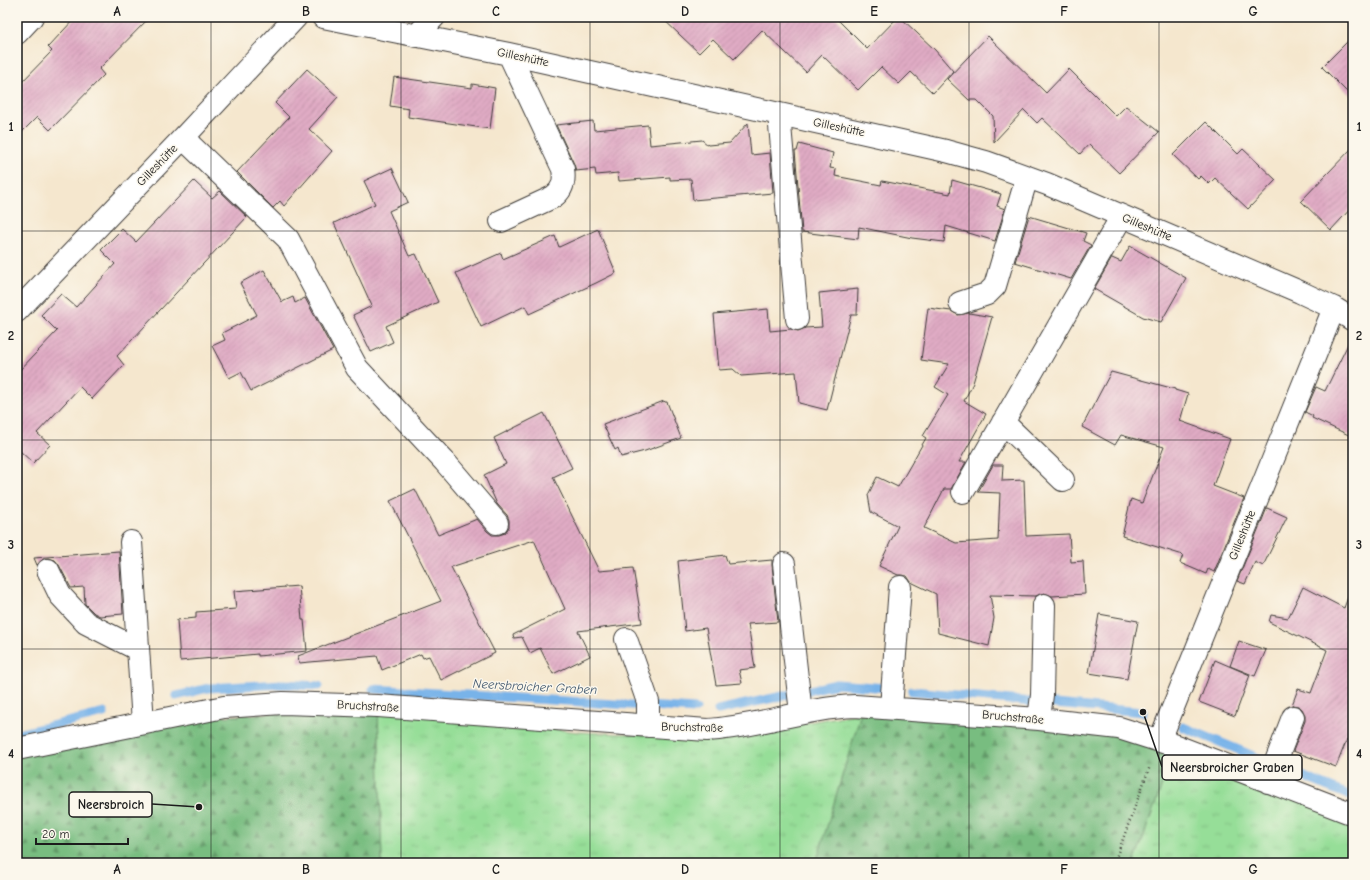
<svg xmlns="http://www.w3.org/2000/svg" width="1370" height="880" font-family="'Comic Neue',sans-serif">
	<defs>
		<pattern id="grass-tufts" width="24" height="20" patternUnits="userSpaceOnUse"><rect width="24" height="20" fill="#96de98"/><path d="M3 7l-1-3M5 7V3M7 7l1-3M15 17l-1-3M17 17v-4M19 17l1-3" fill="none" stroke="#81be82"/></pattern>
		<pattern id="forest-firs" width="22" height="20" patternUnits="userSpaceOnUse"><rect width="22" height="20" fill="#78bd80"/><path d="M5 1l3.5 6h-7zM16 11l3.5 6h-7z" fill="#629968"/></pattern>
		<pattern id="building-hatch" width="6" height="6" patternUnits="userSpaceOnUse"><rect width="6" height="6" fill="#e0abc4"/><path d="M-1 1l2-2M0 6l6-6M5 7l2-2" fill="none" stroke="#c093a8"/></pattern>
	</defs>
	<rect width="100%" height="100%" fill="#fbf7ec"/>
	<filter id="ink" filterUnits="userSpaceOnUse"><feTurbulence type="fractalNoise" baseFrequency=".025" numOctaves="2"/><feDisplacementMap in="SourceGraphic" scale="8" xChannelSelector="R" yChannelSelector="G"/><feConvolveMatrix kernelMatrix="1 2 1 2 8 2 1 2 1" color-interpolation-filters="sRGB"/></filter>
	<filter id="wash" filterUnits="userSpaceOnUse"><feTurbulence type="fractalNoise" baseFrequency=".012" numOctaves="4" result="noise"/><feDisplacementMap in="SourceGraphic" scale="16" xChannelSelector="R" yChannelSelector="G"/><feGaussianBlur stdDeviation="0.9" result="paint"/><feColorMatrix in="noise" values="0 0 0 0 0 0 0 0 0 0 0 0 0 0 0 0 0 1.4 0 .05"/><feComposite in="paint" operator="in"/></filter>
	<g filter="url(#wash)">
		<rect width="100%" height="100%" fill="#f5e7ce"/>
		<path fill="url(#grass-tufts)" stroke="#597d5a" d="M378 706 577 732 719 738 861 713 816 863H382Z
			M1176 746 1353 814V863H1134Z"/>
		<path fill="url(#forest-firs)" stroke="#4a6c4e" d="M378 706 382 863H17V751L212 717Z
			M861 713 1105 726 1176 746 1134 863H816Z"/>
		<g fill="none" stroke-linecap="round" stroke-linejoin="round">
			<path stroke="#78b3e9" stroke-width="9" d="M373 689 696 709
				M912 691 1143 712
				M176 696 208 688 283 684 319 686
				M718 710 837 684 886 688
				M1183 727 1353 797
				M17 734 104 713"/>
		</g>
		<g id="blocks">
			<path fill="url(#building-hatch)" d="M76 17H150L99 69 104 75 50 130 37 117 17 137V87L52 51 48 47Z
				M661 17H835L867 49 898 17H900L935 50 953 71 933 93 911 72 899 84 881 67 858 90 822 55 806 72 762 30 734 59 713 39 699 53Z
				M988 36 1046 93 1069 69 1116 116 1126 106 1159 132 1119 173 1089 144 1080 154 1042 118 1037 123 1024 110 994 142 993 116 977 100H969L947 79Z
				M1353 36V98L1322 67Z
				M307 69 338 97 309 129 332 151 284 206 280 201 273 208 237 172 289 117 275 103Z
				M394 77 472 88V84L495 88 490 129 408 117 409 109 390 106Z
				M593 121 594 130 648 125 650 145 702 140 708 145 730 143 748 123 751 155 770 153 773 193 693 200 691 179 670 180V177L619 181 618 173 596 175 595 169 576 171 574 164 556 125Z
				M1206 122 1238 154 1243 149 1276 180 1248 209 1215 178 1209 184 1201 176 1198 179 1173 155Z
				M799 144 833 153 830 168 836 169 835 176 881 185 882 181 950 194 952 180 1001 194 997 206 1005 209 995 241 946 226 944 242 912 238 859 227 858 239 802 232 795 151H797Z
				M1353 147V206L1331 230 1301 201Z
				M392 168 408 202 389 211 409 256 416 254 438 302 386 326 393 342 371 352 353 315 372 306 334 223 375 204 364 181Z
				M194 181 212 198 220 191 247 217 117 356 124 365 92 399 80 387 37 433 50 445 33 463 20 451 17 454V373L57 331 41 315 61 294 76 307 115 264 101 250 122 229 136 242Z
				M1029 216 1086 233 1083 241 1091 245 1071 279 1015 262Z
				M598 229 616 273 596 283 529 314 525 306 481 327 456 273 501 253 503 259 555 236 559 247Z
				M1130 246 1186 278 1161 322 1143 317 1094 289 1112 258 1121 262Z
				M264 270 282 302 293 297 295 303 305 298 333 350 251 391 241 372 229 378 212 346 225 340 222 333 257 315 240 283Z
				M858 289 857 315H851L827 410 799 403 796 372 741 376 733 369 719 370 714 314 768 309 770 331 791 329 798 331 805 328 822 327 819 293Z
				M928 308 951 311 958 315 969 313 992 317 973 383 964 401 986 414 959 462H966L951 489H944L924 528 956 543 998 540 1000 493 978 492 993 465H1003L1002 481 1024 480 1026 536 1069 534 1071 562 1083 561 1085 594 1052 596 1044 593 1036 596 990 595 994 618 989 646 938 633 936 594 911 582 907 576 901 575H898L879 566 898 526 871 512 868 495 877 477 898 487 926 438 923 436 948 395 935 387 949 364 921 360Z
				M1353 334V437L1312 418 1313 416 1305 412 1316 387 1325 391Z
				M1111 372 1175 389V390L1188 394 1180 421 1230 439 1213 486 1244 498 1214 572 1208 569 1206 574 1180 563 1183 555 1122 536 1131 499 1142 503 1164 447 1121 435 1115 445 1082 427Z
				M664 401 665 402H667L681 438 645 451 621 457 618 448 615 450 603 424Z
				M544 413 572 468 553 477 599 571 633 568 642 623 578 631 590 656 553 674 540 648 530 653 522 637 514 638 513 635 565 609 534 540 451 567 495 653 441 680 429 656 423 658 421 654 382 670 377 656 299 663 298 656 441 601 390 501 415 489 438 535 477 519 487 531 492 535H499L505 533 509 527V520L507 515 497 504 484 475 506 464 494 438Z
				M1267 508 1287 517 1263 566 1255 562 1245 584 1237 581Z
				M119 551 123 614 100 616 94 613 85 604 84 587 71 588 59 565 55 560 49 558 43 559 37 565 34 558Z
				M725 555 728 564 772 560V565L778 622 748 624 755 668 739 670 742 683 716 685 706 628 685 631 678 561Z
				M299 586 302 620H304L307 651 258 656V654L180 661 177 620 196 618V612L236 609 234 591Z
				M1303 587 1344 608 1351 589 1353 590V741L1347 739 1336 767 1293 751 1305 721V715L1302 709 1298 706 1292 705 1298 689 1311 693 1327 650 1269 622 1271 615 1288 618Z
				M1099 614 1138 621 1127 679 1089 673Z
				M1239 641 1266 650 1255 676 1230 666Z
				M1215 660 1250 675 1235 716 1199 702Z"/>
		</g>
	</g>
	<g filter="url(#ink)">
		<use href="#blocks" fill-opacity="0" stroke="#3d3a37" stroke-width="1"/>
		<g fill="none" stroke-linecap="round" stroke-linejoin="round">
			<g stroke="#3d3a37" stroke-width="24">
				<path id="minor" d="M323 17 509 54 946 151 986 162 1047 184 1300 292 1334 308 1353 320
					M17 33 32 17
					M416 36 434 17
					M779 114 797 319
					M183 138 288 239 357 368 445 462 497 523
					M501 221 553 197C563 190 565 181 563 169L509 54
					M960 303 987 294 995 286 1027 177
					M17 311 183 138 296 17
					M1003 422 1063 480
					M963 492 1122 216
					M131 542 143 723
					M784 564 801 713
					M48 570 60 595 86 623 137 649
					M626 639 648 702V726
					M891 708 900 587
					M1039 719 1042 695 1044 605
					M1160 740 1334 308
					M17 749 224 707 283 703 378 706 707 730C757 727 805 708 855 706L1039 719 1119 728 1176 746 1353 814
					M1268 782 1293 717"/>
			</g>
			<path stroke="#3d3a37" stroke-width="2.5" stroke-dasharray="1 3" stroke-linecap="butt" d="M1114 863 1150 766"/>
			<use href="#minor" stroke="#fff" stroke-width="22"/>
		</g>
	</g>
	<path fill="none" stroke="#1c1c1c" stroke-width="1" stroke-opacity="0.55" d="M211 17V863M401 17V863M590 17V863M780 17V863M969 17V863M1159 17V863M17 231H1353M17 440H1353M17 649H1353"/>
	<g text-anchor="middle" stroke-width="3" stroke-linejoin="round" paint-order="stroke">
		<g font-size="12" fill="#1c1c1c" stroke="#fbf7ec">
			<text transform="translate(523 57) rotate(12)" y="4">Gilleshütte</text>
			<text transform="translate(839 127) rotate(12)" y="4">Gilleshütte</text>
			<text transform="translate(157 165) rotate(-46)" y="4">Gilleshütte</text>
			<text transform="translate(1147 227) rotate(23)" y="4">Gilleshütte</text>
			<text transform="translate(1242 535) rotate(-68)" y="4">Gilleshütte</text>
			<text transform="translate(368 706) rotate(3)" y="4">Bruchstraße</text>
			<text transform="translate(1013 717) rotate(5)" y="4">Bruchstraße</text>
			<text transform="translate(692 727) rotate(1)" y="4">Bruchstraße</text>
		</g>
		<g font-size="13" font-style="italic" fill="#41586e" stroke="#fbf7ec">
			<text transform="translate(535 686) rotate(3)" y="5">Neersbroicher Graben</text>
		</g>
	</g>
	<path fill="none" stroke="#1c1c1c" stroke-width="1.5" d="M1143 712L1162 767M199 807L152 804"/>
	<g fill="#1c1c1c" stroke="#fbf7ec" stroke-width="1.5">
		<circle cx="1143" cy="712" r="4"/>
		<circle cx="199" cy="807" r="4"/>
	</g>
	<g fill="#fbf7ec" stroke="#1c1c1c" stroke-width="1.5">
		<rect x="1162" y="755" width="140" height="25" rx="4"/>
		<rect x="69" y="792" width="83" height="25" rx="4"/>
	</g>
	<g font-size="13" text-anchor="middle" font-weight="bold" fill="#1c1c1c">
		<text x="1232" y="772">Neersbroicher Graben</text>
		<text x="111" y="809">Neersbroich</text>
	</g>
	<rect width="1370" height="880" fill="none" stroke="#fbf7ec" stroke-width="44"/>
	<path d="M36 838v6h92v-6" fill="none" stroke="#1c1c1c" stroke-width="2"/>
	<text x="42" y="838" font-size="12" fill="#1c1c1c" stroke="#fbf7ec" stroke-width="3" paint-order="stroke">20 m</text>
	<rect x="22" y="22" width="1326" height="836" fill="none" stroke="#1c1c1c" stroke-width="1.5"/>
	<g font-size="13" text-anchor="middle" font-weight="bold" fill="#1c1c1c">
		<text x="117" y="16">A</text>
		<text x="306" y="16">B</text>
		<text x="496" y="16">C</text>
		<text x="685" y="16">D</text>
		<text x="874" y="16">E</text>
		<text x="1064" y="16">F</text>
		<text x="1253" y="16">G</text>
		<text x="11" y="131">1</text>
		<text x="1359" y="131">1</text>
		<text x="11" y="340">2</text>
		<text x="1359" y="340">2</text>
		<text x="11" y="549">3</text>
		<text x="1359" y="549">3</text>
		<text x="11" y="758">4</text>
		<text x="1359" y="758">4</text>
		<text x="117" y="874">A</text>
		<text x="306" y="874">B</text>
		<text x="496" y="874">C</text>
		<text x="685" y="874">D</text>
		<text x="874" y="874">E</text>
		<text x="1064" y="874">F</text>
		<text x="1253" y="874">G</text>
	</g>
</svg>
